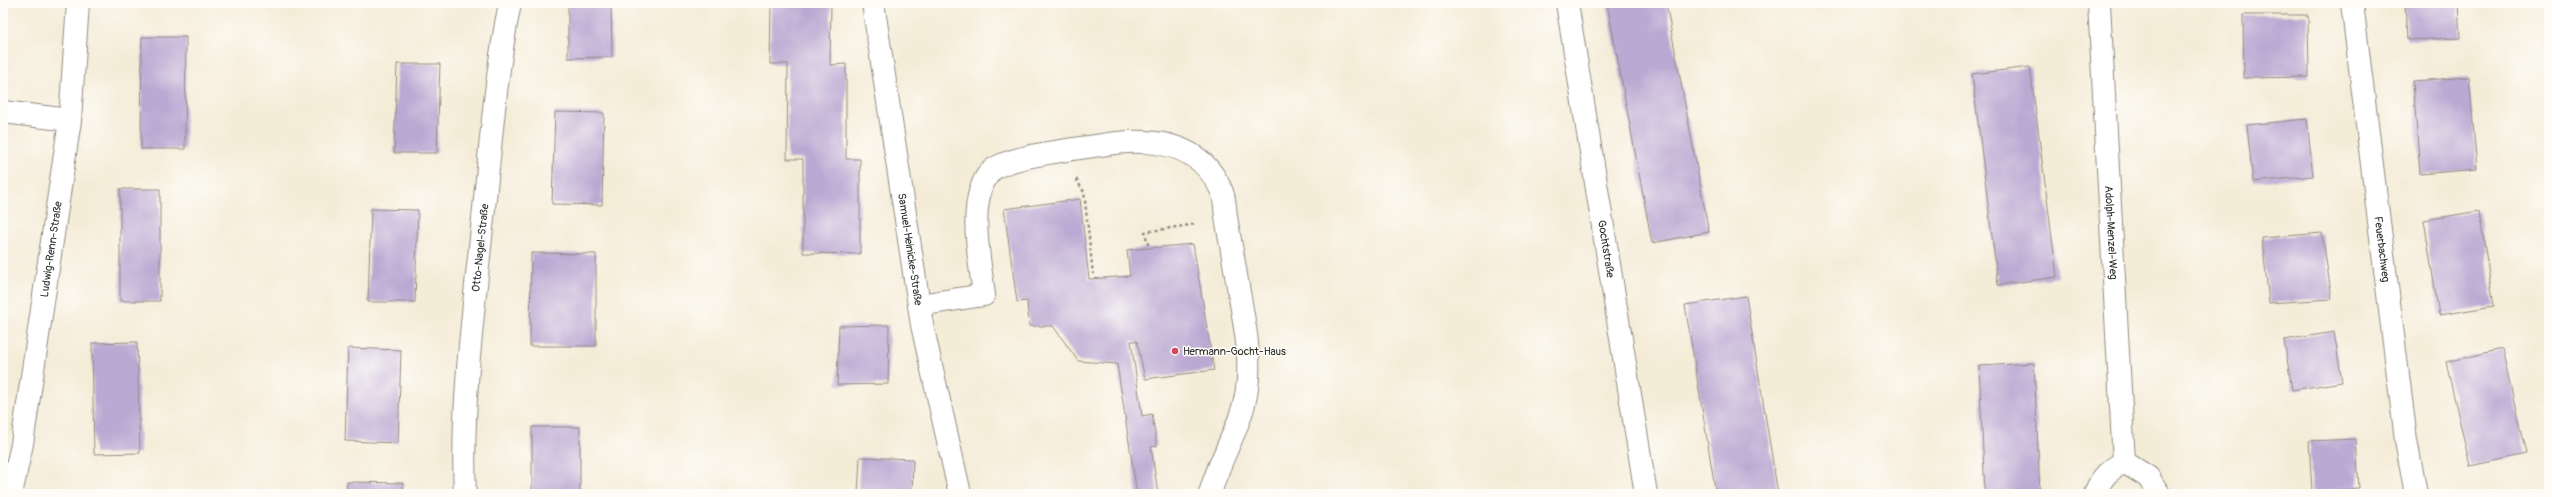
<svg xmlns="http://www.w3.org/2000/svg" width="2552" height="497" font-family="Pangolin,sans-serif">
	<rect width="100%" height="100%" fill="#fdfcf7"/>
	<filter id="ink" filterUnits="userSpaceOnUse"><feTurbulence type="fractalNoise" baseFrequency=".025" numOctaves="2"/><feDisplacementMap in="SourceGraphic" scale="8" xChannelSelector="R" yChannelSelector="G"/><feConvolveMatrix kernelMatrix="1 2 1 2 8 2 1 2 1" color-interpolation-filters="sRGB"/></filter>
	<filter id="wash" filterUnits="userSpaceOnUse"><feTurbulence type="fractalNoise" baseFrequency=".012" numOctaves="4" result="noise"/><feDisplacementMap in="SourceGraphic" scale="16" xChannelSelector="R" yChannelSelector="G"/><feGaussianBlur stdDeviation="0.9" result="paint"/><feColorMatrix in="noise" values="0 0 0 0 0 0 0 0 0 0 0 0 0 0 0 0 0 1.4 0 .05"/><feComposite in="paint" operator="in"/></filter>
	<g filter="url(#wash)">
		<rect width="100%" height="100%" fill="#f5ecd8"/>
		<g id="blocks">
			<path fill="#bca9d3" d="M568 3H611L612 57 568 58Z
				M771 3H831L830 65 846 64V159H860V254L803 253V159H787L788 64H770Z
				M1607 3H1666L1709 232 1652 243Z
				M2405 3H2458L2460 38 2407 40Z
				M2243 15H2308L2309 77 2244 78Z
				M142 37H186L185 149H141Z
				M397 64H440L437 153H394Z
				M2030 67 2057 277 1998 285 1972 74Z
				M2469 77 2477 169 2420 174 2413 81Z
				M555 112 604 113 602 205 552 204Z
				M2307 119 2313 176 2253 182 2247 125Z
				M120 189H160V301H120Z
				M1080 199 1089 279 1130 276 1127 250 1193 244 1214 370 1145 379 1137 341H1131L1142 416 1152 414 1157 446 1151 447 1158 494H1137L1117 364 1078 361 1053 326H1029L1027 301 1017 302 1004 209Z
				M371 209 418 210 415 302H368Z
				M2479 211 2494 306 2439 315 2424 220Z
				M2322 233 2332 299 2269 303 2262 238Z
				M531 253 596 254V346H530Z
				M1746 296 1778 494H1716L1685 305Z
				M889 325 888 384 837 385 839 326Z
				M2334 332 2342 382 2292 390 2284 340Z
				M137 342 140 453 94 454 92 343Z
				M348 348 401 350 398 443 345 441Z
				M2502 349 2526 454 2470 466 2446 362Z
				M2034 363 2040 494H1985L1979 366Z
				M532 427H580V494H532Z
				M2356 439 2359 489 2312 492 2309 441Z
				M860 457 913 459 912 494H858Z
				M347 482 403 483V494H347Z"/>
		</g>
	</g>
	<g filter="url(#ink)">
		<use href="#blocks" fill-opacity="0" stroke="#908c82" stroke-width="1"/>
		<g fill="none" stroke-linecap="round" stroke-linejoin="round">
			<g stroke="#908c82" stroke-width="24">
				<g id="minor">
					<path id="s1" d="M873 3 922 325 960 494"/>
					<path id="s2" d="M1567 3 1646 494"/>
					<path id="s3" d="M2099 3 2124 462"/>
					<path id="s4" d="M2352 3 2406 440 2416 494"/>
					<path d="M3 112 70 120"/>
					<path d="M919 305 984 295C980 260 966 201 990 172 1004 156 1078 149 1101 145 1148 137 1201 140 1222 192 1225 199 1225 209 1226 216 1229 236 1233 255 1236 275 1242 312 1252 351 1247 389 1242 426 1219 458 1210 494"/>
					<path d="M2124 462 2148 477 2159 494"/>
					<path id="s5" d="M11 494 22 444 70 120 78 3"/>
					<path id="s6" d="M465 494C461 405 473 316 482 228 490 153 495 77 510 3"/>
					<path d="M2095 494C2101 477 2109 470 2124 462"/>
				</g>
			</g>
			<path stroke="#908c82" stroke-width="2.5" stroke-dasharray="3 3" stroke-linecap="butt" d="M1076 179 1084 192 1093 274
				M1148 245 1145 232 1196 224"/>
			<use href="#minor" stroke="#fff" stroke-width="22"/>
		</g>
	</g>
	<circle fill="#d1495b" stroke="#fdfcf7" stroke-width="1.5" cx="1175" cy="351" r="4"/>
	<g text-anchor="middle" stroke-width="3" stroke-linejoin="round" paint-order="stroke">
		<g font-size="11" fill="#2b2b2b" stroke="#fdfcf7">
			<text dy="4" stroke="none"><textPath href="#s3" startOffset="230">Adolph-Menzel-Weg</textPath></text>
			<text dy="4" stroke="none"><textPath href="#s6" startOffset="247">Otto-Nagel-Straße</textPath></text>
			<text dy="4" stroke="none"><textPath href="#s2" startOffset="249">Gochtstraße</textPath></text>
			<text dy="4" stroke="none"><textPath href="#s5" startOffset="248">Ludwig-Renn-Straße</textPath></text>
			<text dy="4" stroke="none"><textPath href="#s4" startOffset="248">Feuerbachweg</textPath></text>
			<text dy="4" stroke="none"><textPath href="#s1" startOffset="249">Samuel-Heinicke-Straße</textPath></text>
		</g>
		<g font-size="11" fill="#2b2b2b" stroke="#fdfcf7" text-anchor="start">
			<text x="1183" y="355">Hermann-Gocht-Haus</text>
		</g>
	</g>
	<rect width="2552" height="497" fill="none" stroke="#fdfcf7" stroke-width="16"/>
</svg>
